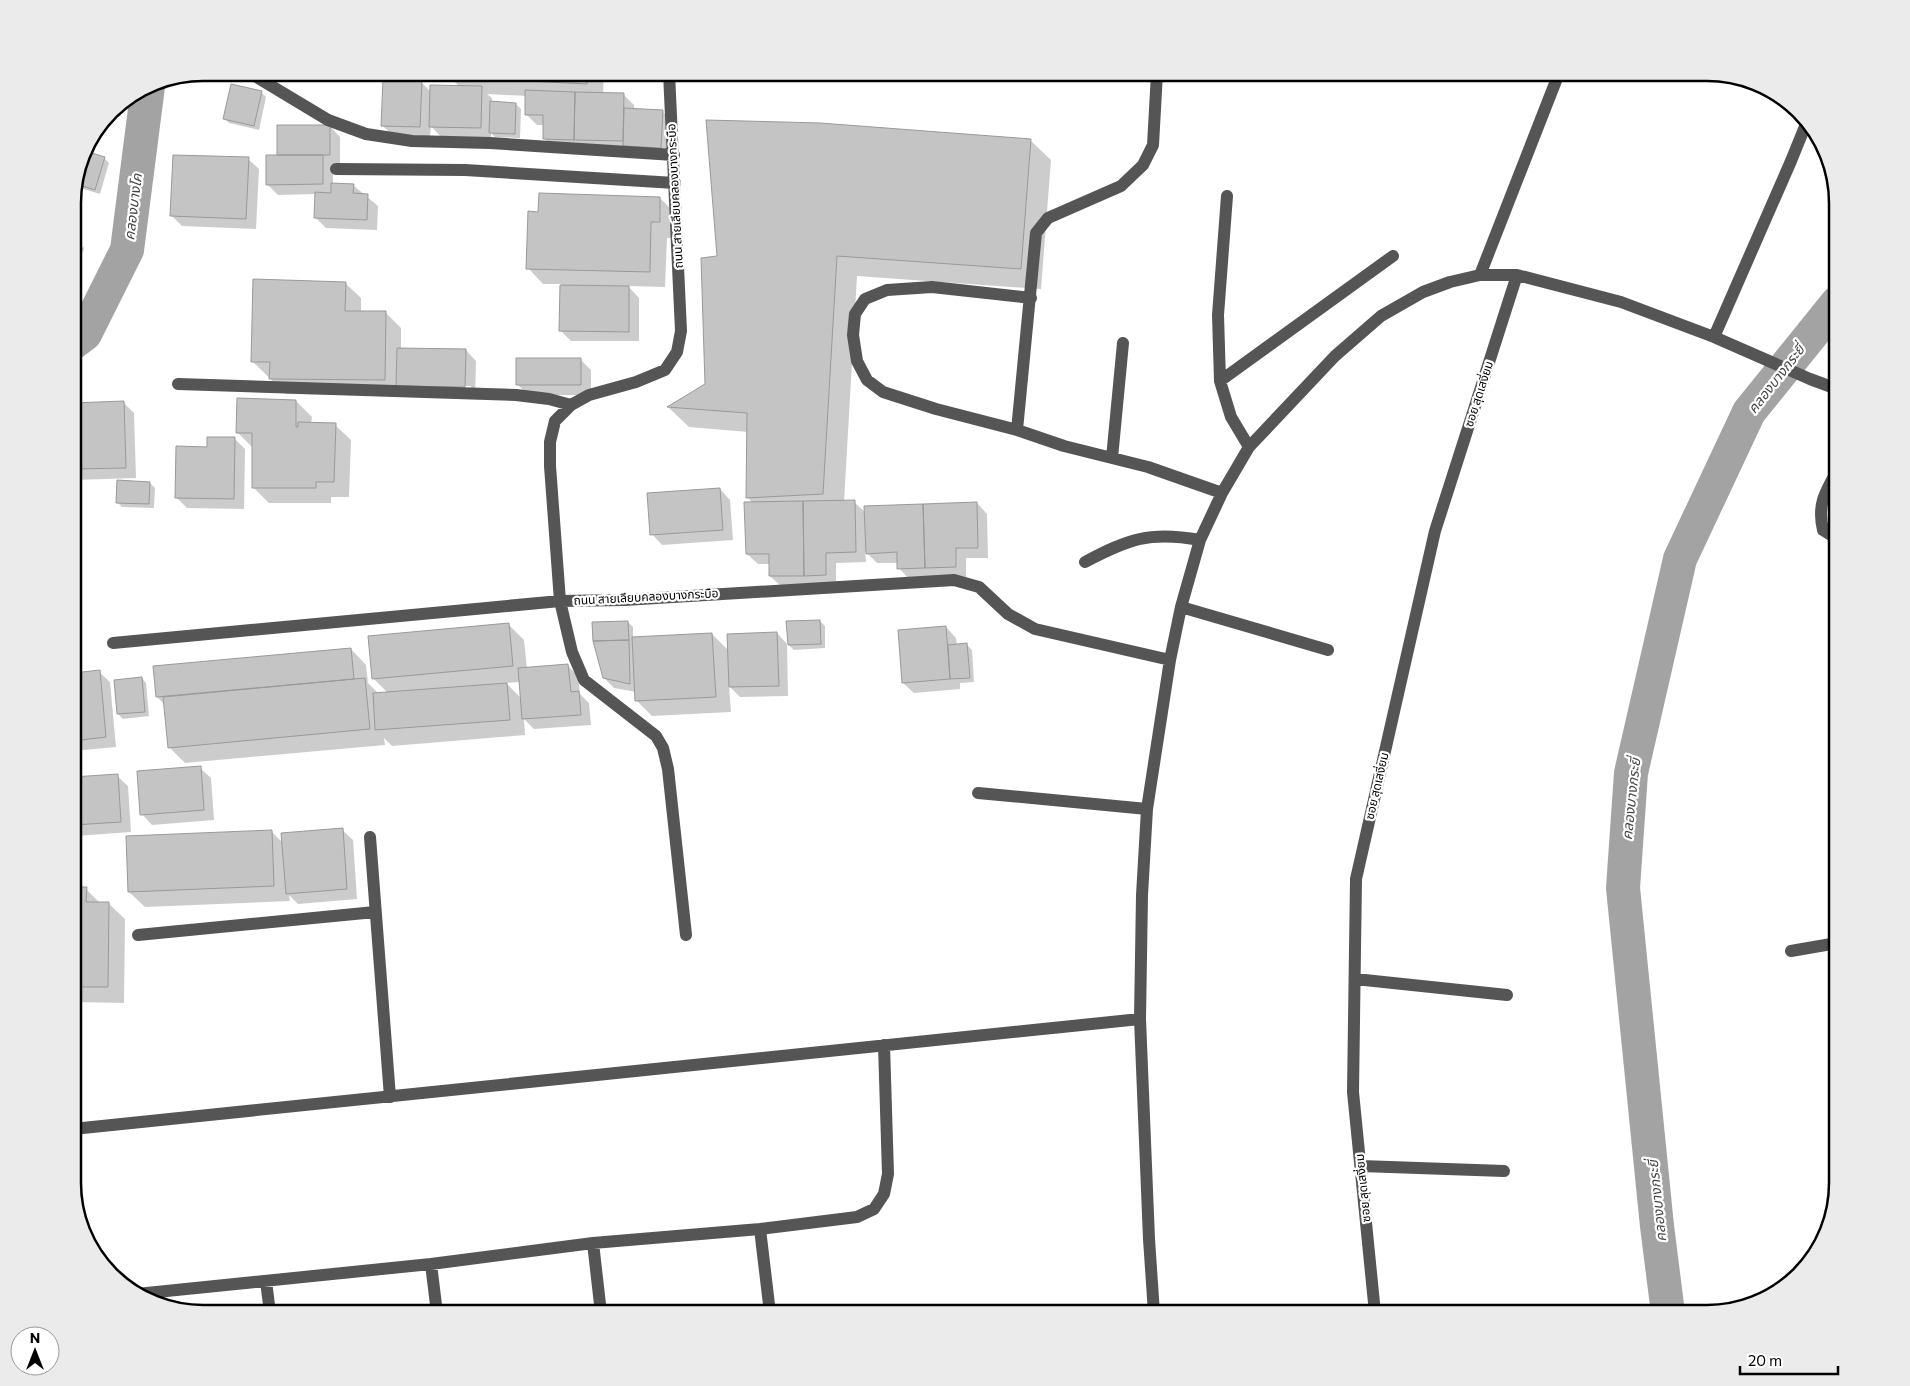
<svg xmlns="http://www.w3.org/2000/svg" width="1910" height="1386" font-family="Commissioner,'Noto Sans Thai',sans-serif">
	<rect width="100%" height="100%" fill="#fff"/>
	<path fill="#0003" fill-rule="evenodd" d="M450 73H604L603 94 624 95 634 105V110L662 111 672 122 671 158 554 148 544 138V125H537L526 114 527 96 487 94 492 98V103L516 104 521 109 520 138 495 137 491 133V138L441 137 431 126 430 137 393 136 382 125 421 82 431 92 460 87 449 77Z
		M261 92 266 97 259 130 229 123 224 118Z
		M330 126 340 137V165H333V184L353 185 378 206 377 230 326 228 316 218V194L278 195 267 184 279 156Z
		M1030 140 1051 160 1041 289 857 276 844 502H854L866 513 977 503 987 514 988 558H966V577L909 579 899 568 898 563H877L865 551 866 562 836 563V585L781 586 770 576V564H758L747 554 754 504 747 497 748 432 689 427 669 408 706 385 718 257Z
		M84 152 104 158 109 163 100 194 80 188 74 213 73 195Z
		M248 159 259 169 256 229 182 226 172 216Z
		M660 198 676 214 675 238H667L665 287 628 286 639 298V341H571L560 330 561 284H543L528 268 539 213Z
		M73 237 84 248 73 278Z
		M345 283 361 298V312H385L401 328V349L466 350 476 361 475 397 286 394 252 361ZM406 385 471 386V389Z
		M581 360 591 370V395H528L517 384Z
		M296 401 312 417 311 424 335 425 351 440 349 497H331V503H269L253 487V448L237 432Z
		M124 403 134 413 136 478 74 480 73 404Z
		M234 438 245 449 244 509 187 508 176 497 208 448Z
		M150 483 155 488 154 508 122 507 118 503Z
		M720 489 730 500 733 540 662 545 652 534Z
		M820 621 825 626V648L794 650 789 645Z
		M628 622 633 627V638L712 634 729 651 777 633 787 644 788 696 740 697 729 686 731 712 652 716 636 700V692L614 688 604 678Z
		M509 625 524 640 527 669 568 666 578 676 580 694 589 703 591 725 534 729 524 719 525 735 392 746 384 738 385 745 185 763 169 747 165 705 157 697 351 649 366 665 368 683 379 694 388 693 373 678ZM520 682 522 699 506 683Z
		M946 627 956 638 957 645H967L972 650 974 682 960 683V689L914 693 903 683Z
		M99 672 110 682 116 747 73 751V674Z
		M142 678 146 683 149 716 123 719 118 714Z
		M200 768 211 778 214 820 152 825 142 814Z
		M117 776 128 786 131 832 76 836 73 833V779Z
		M342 830 353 840 357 899 298 904 289 895 290 901 145 907 129 892 272 832 283 843Z
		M73 888 86 889 101 904H109L125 919 124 1003 73 1002Z"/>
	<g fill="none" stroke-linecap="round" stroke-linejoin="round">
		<path stroke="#a3a3a3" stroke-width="34" d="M73 343 85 334 127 250 148 86
			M1668 1313 1657 1226 1623 888 1631 773 1680 559 1749 412 1837 303"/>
	</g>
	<path fill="#c4c4c4" stroke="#999" d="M448 73H588L587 84 448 77Z
		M383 79 422 81 420 127 381 126Z
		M231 84 262 91 254 126 223 119Z
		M430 85 482 86 481 128 429 127Z
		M525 90 575 92 574 140 543 139V115H525Z
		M575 92 624 93 623 141 574 140Z
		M490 101 516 103 515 134 489 133Z
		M624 108 663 110 661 148 623 146Z
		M706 120 820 123 1031 139 1021 269 837 256 823 494 746 498 747 413 667 407 705 384 701 258 717 256Z
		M277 125H330V155H277Z
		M85 151 105 157 95 190 76 184Z
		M173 155 249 157 246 219 170 216Z
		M266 155H323V184L266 185Z
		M331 183 354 184 353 193 368 194 367 220 314 218 315 192 331 193Z
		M539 193 660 197V222H651L650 272 526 269 528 211 538 212Z
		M253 279 346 282 345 311H386L385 380 269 379 270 362H251Z
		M560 285 629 286V332L559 331Z
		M397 348 466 349 465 387 396 386Z
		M516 358H581V385H516Z
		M237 398 296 400V427H298V422L336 423 334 482H316V488H252V433H236Z
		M124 401 126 468 73 469V403Z
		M207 437H235L234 499 175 498 176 446 207 447Z
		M117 480 150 482 149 504 116 503Z
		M720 488 723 530 650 535 647 493Z
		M855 500 856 552 826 553V575L804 576 803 501Z
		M803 501 804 576H769V554H746L744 502Z
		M977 502 978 548H956V567L925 568 923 504Z
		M923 504 925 568 897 569V552L866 554 864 506Z
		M820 620 821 644 788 645 786 621Z
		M628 621 629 640 593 641 592 622Z
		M509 623 513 666 372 679 368 636Z
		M946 626 950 679 902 683 898 630Z
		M777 632 779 686 729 687 727 634Z
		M712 633 716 697 635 701 632 637Z
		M629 640 630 684 603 678 593 641Z
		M967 643 970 678 950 679 948 645Z
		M351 648 354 679 156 697 153 666Z
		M568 664 571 692 579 691 581 715 522 719 518 668Z
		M100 670 106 737 73 741V673Z
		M142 677 145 712 117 714 114 680Z
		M365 678 370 729 168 748 163 697Z
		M507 683 510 720 375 730 373 693Z
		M201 766 204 810 140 815 137 771Z
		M118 774 121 822 73 825V777Z
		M343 828 347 889 286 894 281 833Z
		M272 830 274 886 128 892 126 836Z
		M73 887H87L86 902H109L108 987H73Z"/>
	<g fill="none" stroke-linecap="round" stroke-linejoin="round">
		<path stroke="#555" stroke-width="12" d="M250 73 328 120 366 134 412 141 490 143 674 155
			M669 73 681 331 677 352 665 370 636 382 589 395 571 405 555 421 550 442V466L560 601 624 600 954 580 979 587 1008 614 1035 629 1170 660
			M336 169 465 170 675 183
			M1227 196 1218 315 1220 381 1231 417 1249 447
			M1480 275 1559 73
			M1031 298 932 287 887 290 865 299 855 314 853 335 857 361 867 380 883 392 936 409 1017 430 1064 446 1148 467 1222 493
			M1714 337 1791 161 1806 124
			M1220 381 1393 256
			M178 384 516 395 549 399 571 405
			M1017 430 1036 233 1048 218 1121 186 1143 165 1153 145 1157 73
			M1112 458 1123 343
			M1837 471C1825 492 1817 505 1823 530L1837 539
			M1085 562C1129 539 1149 531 1200 540
			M1181 607 1328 650
			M113 643 560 601 572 652 584 680 656 736 663 748 668 769 686 935
			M978 793 1147 809
			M370 837 390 1097
			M138 935 375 912
			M1791 951 1837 943
			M1355 979 1507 995
			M73 1129 1140 1019
			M1361 1166 1504 1171
			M760 1229 770 1313
			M593 1243 601 1313
			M431 1264 437 1313
			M266 1281 270 1313
			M137 1294 431 1264 593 1243 760 1229 857 1217 874 1209 884 1194 888 1174 884 1045
			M1154 1313 1149 1239 1140 1019 1142 895 1147 809 1170 660 1181 607 1200 540 1222 493 1249 447 1335 356 1381 316 1423 292 1450 282 1480 275H1517L1621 302 1714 337 1810 379 1837 389
			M1375 1313 1353 1092 1356 879 1435 531 1517 275"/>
	</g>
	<g text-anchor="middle" stroke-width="4.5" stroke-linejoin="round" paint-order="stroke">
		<g font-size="12" fill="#000" stroke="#fff">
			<text transform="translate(675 196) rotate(-93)" y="4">ถนน สายเลียบคลองบางกระบือ</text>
			<text transform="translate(1479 394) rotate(-72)" y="4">ซอย สุดเสงี่ยม</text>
			<text transform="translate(646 597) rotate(-3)" y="4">ถนน สายเลียบคลองบางกระบือ</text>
			<text transform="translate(1377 786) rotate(-77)" y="4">ซอย สุดเสงี่ยม</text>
			<text transform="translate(1363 1188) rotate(-96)" y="4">ซอย สุดเสงี่ยม</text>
		</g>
		<g font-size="14" font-style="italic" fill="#444" stroke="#fff">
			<text transform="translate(133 207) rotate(-83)" y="5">คลองบางโค</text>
			<text transform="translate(1776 379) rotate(-52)" y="5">คลองบางกระยี่</text>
			<text transform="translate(1631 799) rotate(-84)" y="5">คลองบางกระยี่</text>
			<text transform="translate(1657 1201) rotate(-96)" y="5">คลองบางกระยี่</text>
		</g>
	</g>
	<path d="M0 0H1910V1386H0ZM203 81H1707A122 122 0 0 1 1829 203V1183A122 122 0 0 1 1707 1305H203A122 122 0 0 1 81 1183V203A122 122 0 0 1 203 81Z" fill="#ebebeb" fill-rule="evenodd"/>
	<path fill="none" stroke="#000" stroke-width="2.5" d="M203 81H1707A122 122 0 0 1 1829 203V1183A122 122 0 0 1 1707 1305H203A122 122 0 0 1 81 1183V203A122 122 0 0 1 203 81Z"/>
	<g transform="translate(35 1351)"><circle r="24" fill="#ffffff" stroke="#999999"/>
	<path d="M0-4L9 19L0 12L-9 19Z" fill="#000000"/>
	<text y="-8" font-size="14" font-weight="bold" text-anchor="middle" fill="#000000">N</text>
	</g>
	<path d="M1740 1366v8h98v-8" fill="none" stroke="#000000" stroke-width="2.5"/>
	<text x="1748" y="1366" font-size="15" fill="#000000" stroke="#ffffff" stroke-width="4" paint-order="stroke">20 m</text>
</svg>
